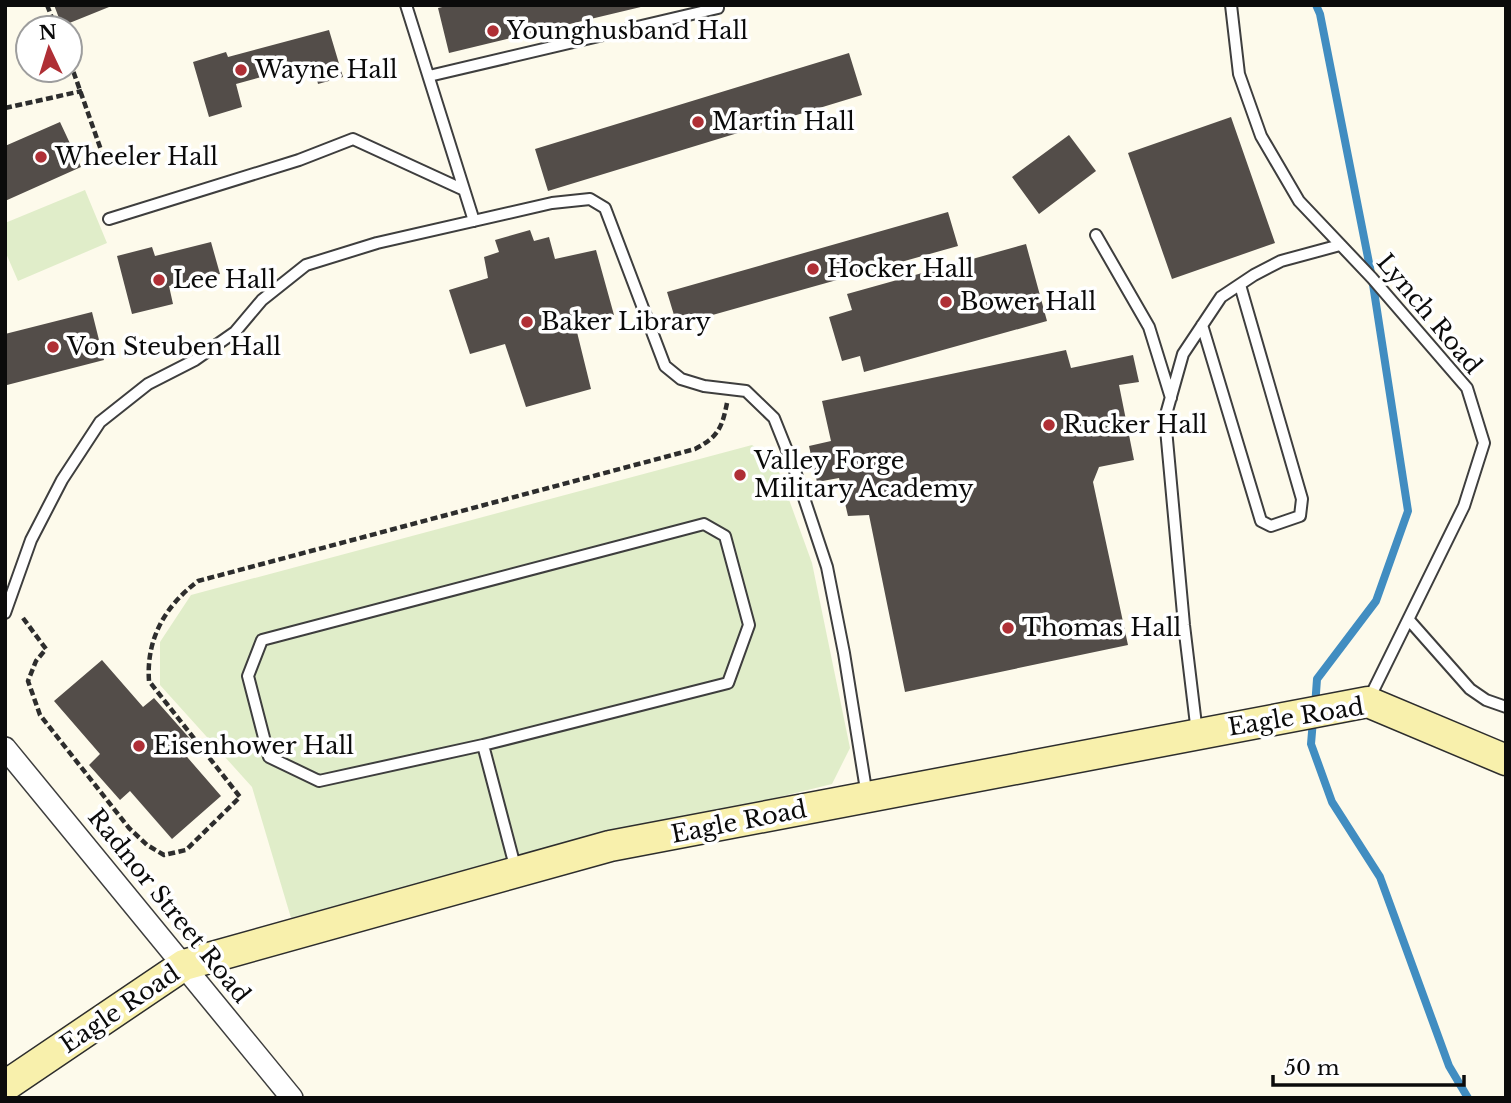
<svg xmlns="http://www.w3.org/2000/svg" width="1511" height="1103" font-family="'Libre Baskerville',serif">
	<rect width="100%" height="100%" fill="#fdfaeb"/>
	<path fill="#e0edc9" d="M85 190 107 243 18 281 5 251V223Z
		M752 445 775 461 812 563 850 748 832 784 291 918 252 787 160 685V642L191 595Z"/>
	<g fill="none" stroke-linecap="round" stroke-linejoin="round">
		<path stroke="#418dc1" stroke-width="8" d="M1315 707 1317 679 1376 601 1408 511 1372 278 1320 14 1316 5
			M1313 720 1311 744 1332 802 1380 877 1449 1066 1468 1098"/>
	</g>
	<path fill="#534d49" d="M54 5H114L62 26Z
		M451 5H644L645 6 449 53 438 8Z
		M329 30 343 77 318 84 313 63 236 84 242 107 209 117 193 62 226 52 228 57Z
		M849 53 862 95 548 191 535 149Z
		M1231 117 1275 243 1172 279 1128 153Z
		M60 122 81 167 5 201V146Z
		M1069 135 1096 171 1039 214 1012 177Z
		M948 212 958 246 677 325 667 292Z
		M530 230 534 241 549 237 555 259 596 250 614 315 576 328 591 389 526 407 505 344 470 354 449 290 488 278 484 257 499 252 495 240Z
		M211 242 220 274 169 286 173 304 132 314 117 256 152 247 155 256Z
		M1026 244 1047 321 864 372 860 356 842 361 829 317 852 310 847 294Z
		M92 312 104 360 7 385 5 334Z
		M1066 350 1071 368 1133 355 1139 382 1119 385 1134 460 1099 467 1093 482 1128 645 905 692 869 515 848 516 839 478 817 482 809 446 831 441 822 401Z
		M102 660 143 707 154 698 192 741 181 750 221 796 172 839 130 791 120 800 89 765 100 754 54 701Z"/>
	<g fill="none" stroke-linecap="round" stroke-linejoin="round">
		<g stroke="#3e3e3e" stroke-width="14">
			<path id="lane" d="M406 5 474 221
				M1231 5 1239 74 1261 136 1299 201 1372 278 1467 388 1484 443 1464 506 1369 699
				M429 76 718 8
				M109 219 299 160 353 139 464 190
				M1096 235 1149 327 1171 398
				M1202 325 1261 521 1271 526 1300 516 1302 499 1240 285
				M5 613 31 540 62 480 100 422 148 384 195 360 235 332 262 300 306 265 377 243 552 203 590 199 605 208 665 366 681 379 704 386 746 391 774 418 794 468 827 567 844 653 867 796
				M1409 620 1470 689 1486 700 1506 707
				M1197 733 1184 625 1165 418 1183 354 1221 297 1254 275 1281 261 1340 245
				M483 745 319 781 269 757 248 676 262 640 704 524 725 536 749 625 728 683 483 745 516 870"/>
		</g>
		<g stroke="#3e3e3e" stroke-width="24">
			<path id="street" d="M5 748 292 1098"/>
		</g>
		<g stroke="#2d2d2d" stroke-width="33">
			<path id="secondary" d="M5 1086 184 965 610 846 1368 702 1506 760"/>
		</g>
		<path stroke="#2d2d2d" stroke-width="4.5" stroke-dasharray="7 3.5" stroke-linecap="butt" d="M47 5 56 28
			M70 62 107 167
			M5 108 82 91
			M23 618 46 649 36 661 28 681 40 715 129 828 147 845 164 855 186 850 240 797 149 681C146 639 165 606 198 581L695 449C718 437 722 428 727 403"/>
		<use href="#lane" stroke="#fff" stroke-width="10"/>
		<use href="#street" stroke="#fff" stroke-width="21"/>
		<use href="#secondary" stroke="#f8f0ac" stroke-width="30"/>
	</g>
	<g fill="#af2f35" stroke="#fff" stroke-width="2.5">
		<circle cx="493" cy="31" r="7"/>
		<circle cx="241" cy="70" r="7"/>
		<circle cx="698" cy="122" r="7"/>
		<circle cx="41" cy="157" r="7"/>
		<circle cx="813" cy="269" r="7"/>
		<circle cx="159" cy="280" r="7"/>
		<circle cx="946" cy="302" r="7"/>
		<circle cx="527" cy="322" r="7"/>
		<circle cx="53" cy="347" r="7"/>
		<circle cx="1049" cy="425" r="7"/>
		<circle cx="740" cy="475" r="7"/>
		<circle cx="1008" cy="628" r="7"/>
		<circle cx="139" cy="746" r="7"/>
	</g>
	<g text-anchor="middle" stroke-width="7" stroke-linejoin="round" paint-order="stroke">
		<g font-size="24" fill="#0b0b0b" stroke="#fff" text-anchor="start">
			<text x="507" y="39">Younghusband Hall</text>
			<text x="255" y="78">Wayne Hall</text>
			<text x="712" y="130">Martin Hall</text>
			<text x="55" y="165">Wheeler Hall</text>
			<text x="827" y="277">Hocker Hall</text>
			<text x="173" y="288">Lee Hall</text>
			<text x="960" y="310">Bower Hall</text>
			<text x="541" y="330">Baker Library</text>
			<text x="67" y="355">Von Steuben Hall</text>
			<text x="1063" y="433">Rucker Hall</text>
			<text x="754" y="469">Valley Forge<tspan x="754" dy="28">Military Academy</tspan></text>
			<text x="1022" y="636">Thomas Hall</text>
			<text x="153" y="754">Eisenhower Hall</text>
		</g>
		<g font-size="24" fill="#0b0b0b" stroke="#fff">
			<text transform="translate(1429 314) rotate(50)" y="8">Lynch Road</text>
			<text transform="translate(1296 717) rotate(-9)" y="8">Eagle Road</text>
			<text transform="translate(739 822) rotate(-11)" y="8">Eagle Road</text>
			<text transform="translate(169 906) rotate(51)" y="8">Radnor Street Road</text>
			<text transform="translate(120 1009) rotate(-34)" y="8">Eagle Road</text>
		</g>
	</g>
	<rect width="1511" height="1103" fill="none" stroke="#0b0b0b" stroke-width="14"/>
	<g transform="translate(49 49) rotate(356)"><circle r="33" fill="#ffffff" stroke="#9d9d9d" stroke-width="2"/>
	<path d="M0-5L12 26L0 18L-12 26Z" fill="#af2f35"/>
	<text y="-10" font-size="19" font-weight="bold" text-anchor="middle" fill="#0b0b0b">N</text>
	</g>
	<path d="M1273 1075v10h191v-10" fill="none" stroke="#0b0b0b" stroke-width="3.5"/>
	<text x="1284" y="1075" font-size="21" fill="#0b0b0b" stroke="#ffffff" stroke-width="5" paint-order="stroke">50 m</text>
</svg>
